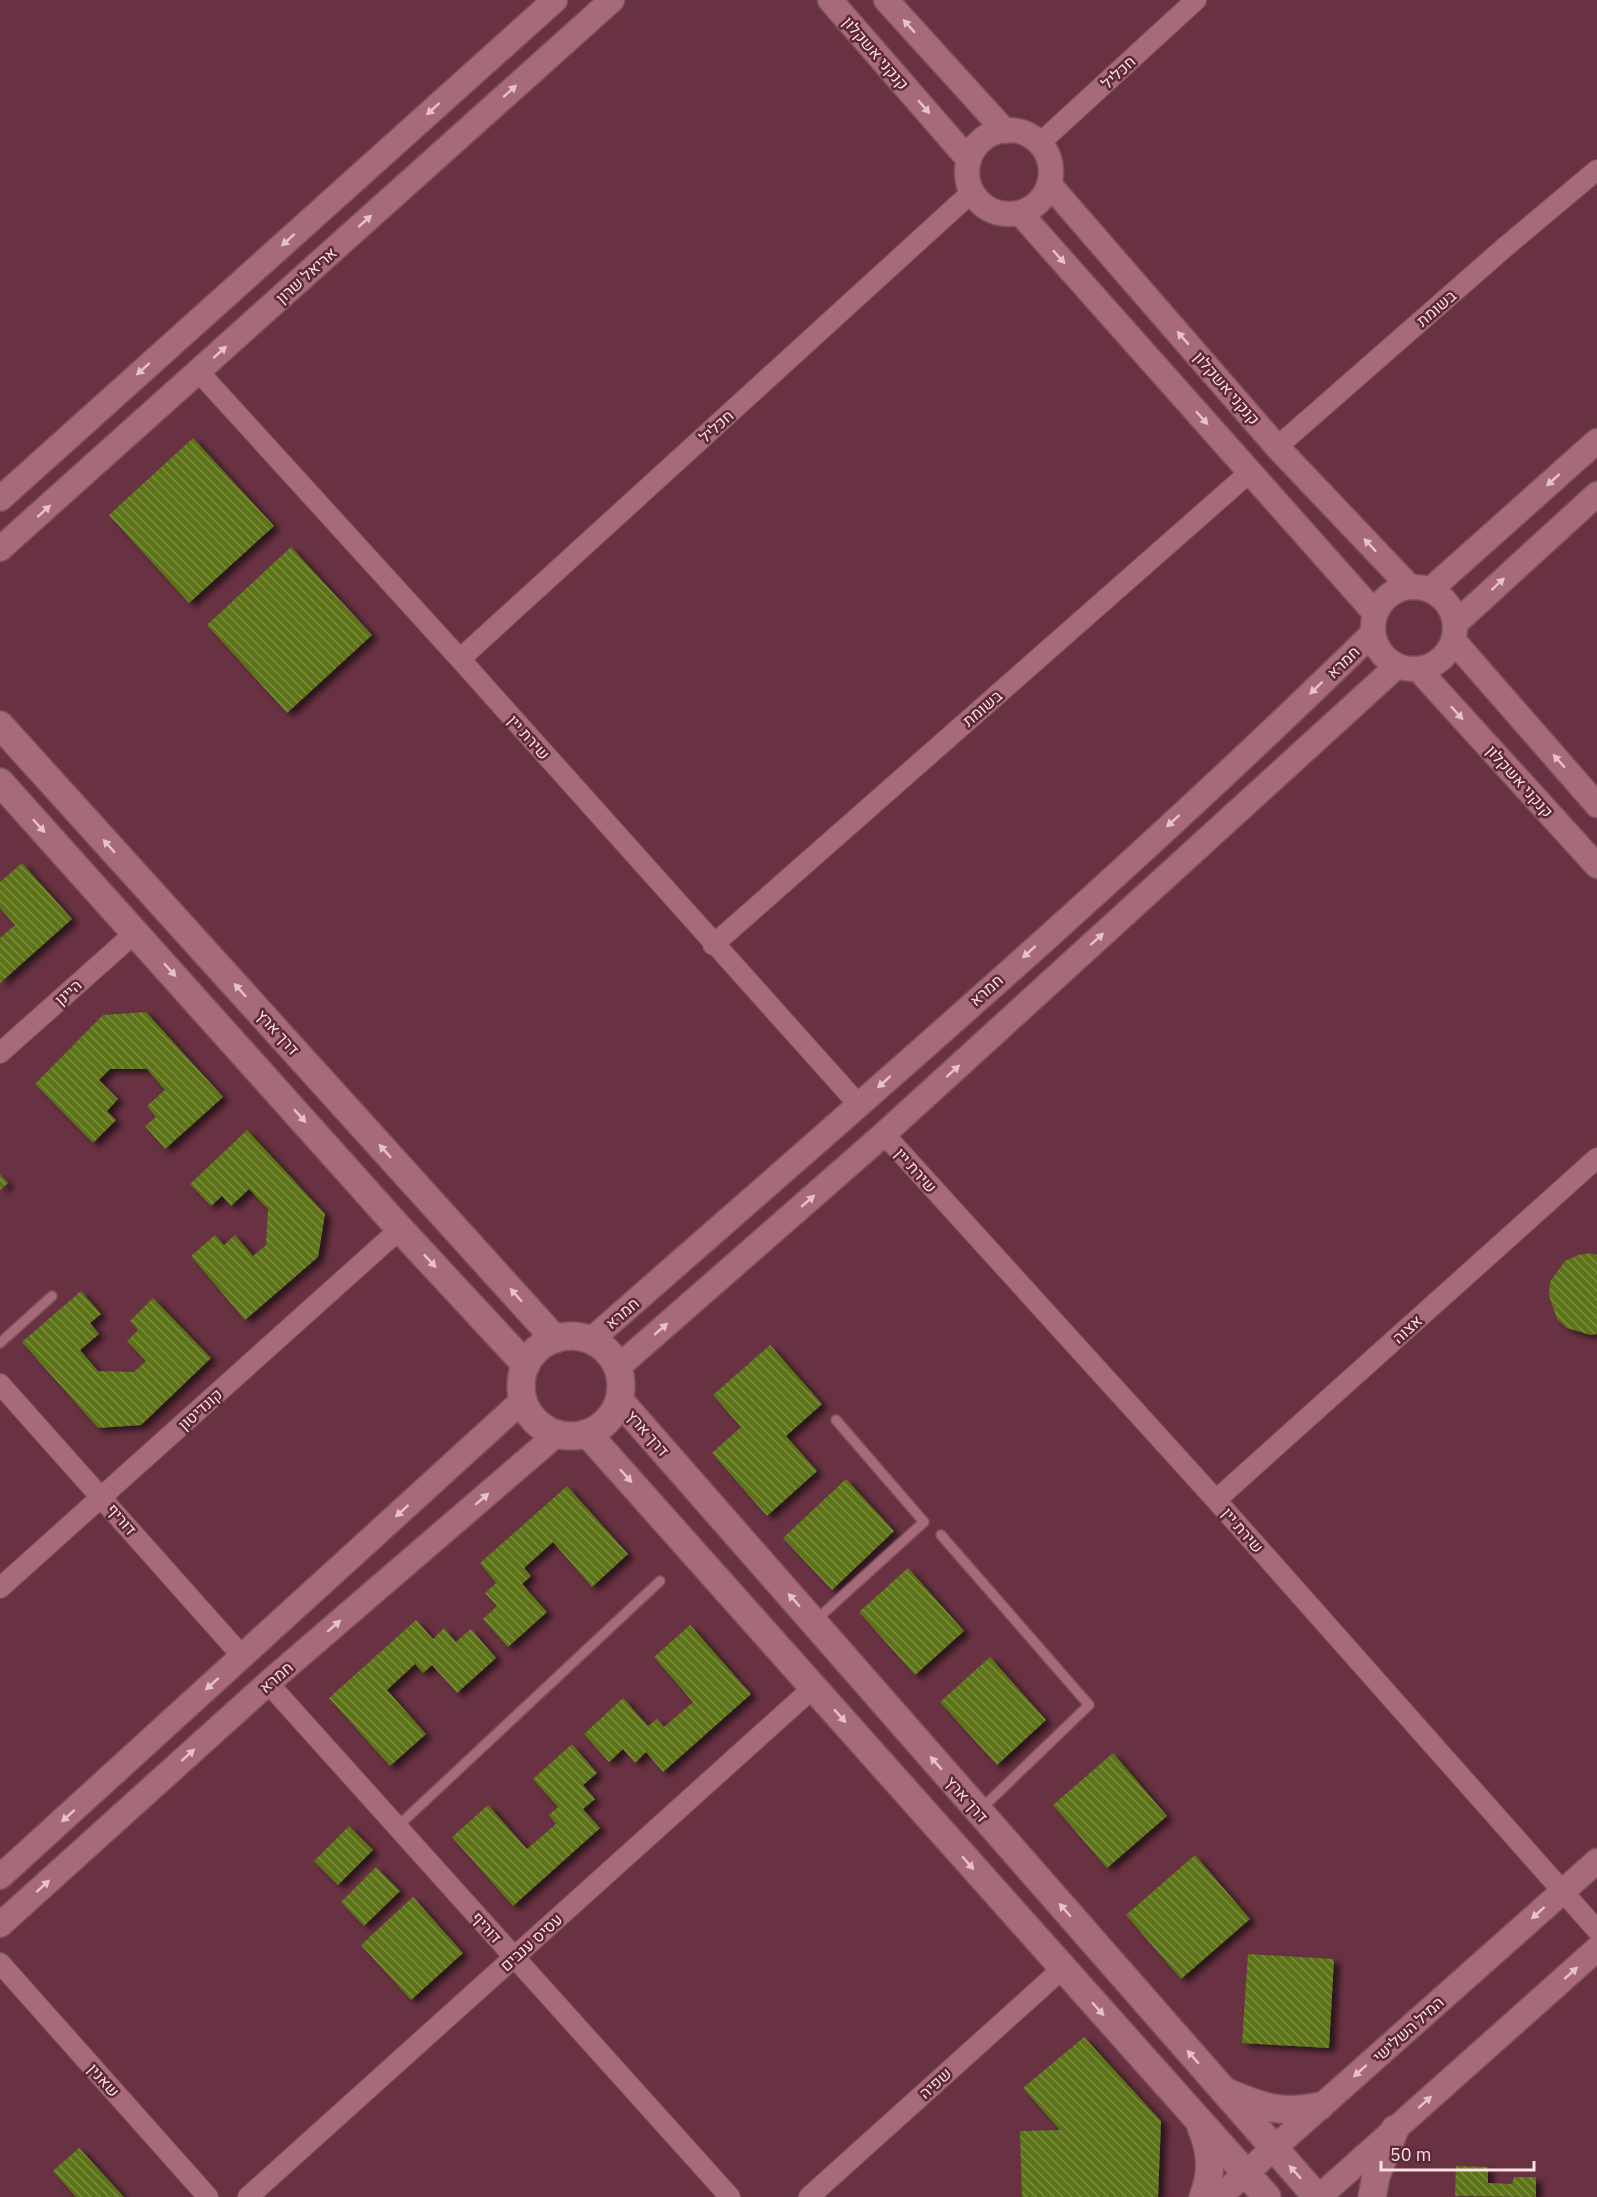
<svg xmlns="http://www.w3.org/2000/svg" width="1597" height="2197" font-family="'IBM Plex Sans',Heebo,sans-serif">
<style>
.building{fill:url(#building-back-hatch);filter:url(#shadow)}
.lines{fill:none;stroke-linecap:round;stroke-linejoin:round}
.service-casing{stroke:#7d505d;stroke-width:12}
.minor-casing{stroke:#7d505d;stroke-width:22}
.tertiary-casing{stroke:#7d505d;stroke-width:27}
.secondary-casing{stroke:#7d505d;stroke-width:30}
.service{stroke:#a76a79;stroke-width:9}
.minor{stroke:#a76a79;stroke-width:20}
.tertiary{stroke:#a76a79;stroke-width:24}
.secondary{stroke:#a76a79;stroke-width:27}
.oneway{fill:#e7c2cb}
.labels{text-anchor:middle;stroke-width:5;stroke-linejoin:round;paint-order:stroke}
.street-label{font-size:16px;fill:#fce0e6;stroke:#5d2837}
</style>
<defs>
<pattern id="building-back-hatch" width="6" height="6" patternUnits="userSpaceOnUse" patternTransform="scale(1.5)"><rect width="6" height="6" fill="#5b7319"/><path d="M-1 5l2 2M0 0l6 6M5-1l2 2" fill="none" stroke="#7c8d46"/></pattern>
<filter id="shadow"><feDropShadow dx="6" dy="4" stdDeviation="3" flood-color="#0009"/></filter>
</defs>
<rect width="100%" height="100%" fill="#693242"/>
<path class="building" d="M193 438 274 526 189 603 109 515Z
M291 547 372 635 287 713 207 625Z
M22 863 72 919 0 983V938L15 925 0 908V882Z
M146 1012 223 1097 165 1149 145 1126 156 1117 147 1106 165 1090 147 1069H110L99 1080 118 1099 107 1111 116 1120 93 1143 35 1084 103 1015Z
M247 1130 325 1214 318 1257 245 1320 191 1256 215 1235 224 1245 235 1235 253 1256 266 1245 268 1209 249 1189 231 1206 222 1196 211 1206 190 1184Z
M0 1174 8 1183 0 1190Z
M1591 1253 1597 1255V1334L1591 1335 1567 1328 1557 1319 1549 1295 1550 1282 1565 1261 1578 1255Z
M81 1291 101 1314 90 1323 99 1334 80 1350 98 1371 134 1372 146 1361 127 1341 138 1330 130 1321 153 1298 211 1358 141 1425 98 1428 22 1342Z
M770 1345 822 1404 786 1436 817 1471 767 1516 712 1453 741 1427 713 1395Z
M846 1479 894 1531 832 1590 783 1538Z
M567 1486 628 1554 592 1587 553 1542 524 1568 531 1576 522 1584 547 1612 508 1647 483 1619 497 1606 485 1593 496 1583 480 1563Z
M908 1568 964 1631 915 1675 859 1612Z
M416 1620 433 1639 444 1628 456 1642 471 1629 496 1658 457 1693 432 1665 423 1673 415 1664 387 1690 426 1734 390 1766 329 1698Z
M690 1625 751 1694 663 1772 646 1752 635 1763 623 1749 609 1762 584 1734 623 1698 648 1726 657 1719 664 1727 693 1702 654 1657Z
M990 1657 1046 1720 997 1765 940 1702Z
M572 1744 597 1773 583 1785 595 1799 583 1809 600 1828 513 1906 452 1837 488 1805 527 1849 556 1824 549 1815 558 1807 533 1779Z
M1113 1753 1167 1816 1107 1868 1053 1805Z
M349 1826 373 1850 338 1885 314 1861Z
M1195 1855 1250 1919 1181 1979 1126 1915Z
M376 1867 400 1891 364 1926 341 1902Z
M413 1897 463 1953 411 2000 361 1945Z
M1248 1954 1334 1959 1329 2048 1242 2043Z
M1084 2037 1161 2121 1158 2197H1022L1020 2131 1060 2130 1023 2088Z
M79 2148 124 2197H76L53 2171Z
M1456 2166 1488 2167V2183L1512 2184 1514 2177H1536V2197L1455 2196Z"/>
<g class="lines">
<g class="service-casing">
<path id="service" d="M0 1343 52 1296
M941 1535 1089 1705 980 1810
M816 1620 924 1522 836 1420
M397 1827 660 1581"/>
</g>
<g class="minor-casing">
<path id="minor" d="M1040 143 1196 0
M198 371 460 659 859 1105
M1277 447 1504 248 1597 170
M460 659 972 192
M713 945 1250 472
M0 1053 136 932
M884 1134 1216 1500 1597 1930
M0 1384 242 1656
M1216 1500 1597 1158
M0 1588 400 1229
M268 1683 730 2197
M0 1963 208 2197
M248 2197 814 1687
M809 2197 1062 1969"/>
</g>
<g class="tertiary-casing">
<path id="tertiary" d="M830 0 969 160
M886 0 1005 131
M967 172a42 42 0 1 1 84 0a42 42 0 1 1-84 0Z
M1049 184 1277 447 1410 587
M1020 213 1375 613
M0 499 555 0
M0 549 612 0
M1373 628a41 41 0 1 1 82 0a41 41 0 1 1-82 0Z
M1430 590 1597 441
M1455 624 1597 494
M1453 640 1597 805
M1418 669 1597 866
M591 1340C855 1108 1122 879 1373 633
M617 1368 884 1134 1397 666
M0 1877 523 1400
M0 1925 268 1683 557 1434
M1219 2197 1597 1861
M1319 2197 1597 1949"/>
</g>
<g class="secondary-casing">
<path id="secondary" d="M0 725 555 1339
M0 782 400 1229 526 1365
M521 1386a50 50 0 1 1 100 0a50 50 0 1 1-100 0Z
M619 1400 1317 2197
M587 1433 1267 2197
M1229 2093C1265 2108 1281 2114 1320 2106
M1201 2127C1211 2151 1213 2172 1203 2197
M1372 2197 1376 2176 1395 2129"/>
</g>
<use href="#service" class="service"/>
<use href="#minor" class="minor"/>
<use href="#tertiary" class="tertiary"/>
<use href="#secondary" class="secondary"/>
</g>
<defs><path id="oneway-solid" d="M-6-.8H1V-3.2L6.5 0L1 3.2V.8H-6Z" transform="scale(1.5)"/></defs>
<g class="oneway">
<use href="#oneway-solid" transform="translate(909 26) rotate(-132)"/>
<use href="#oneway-solid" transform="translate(510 91) rotate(-42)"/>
<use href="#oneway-solid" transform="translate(924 107) rotate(49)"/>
<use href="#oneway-solid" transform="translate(433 109) rotate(138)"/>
<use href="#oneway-solid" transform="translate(365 221) rotate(-42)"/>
<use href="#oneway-solid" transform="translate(288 240) rotate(138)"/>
<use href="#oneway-solid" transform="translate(1059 257) rotate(48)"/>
<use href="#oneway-solid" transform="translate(1183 338) rotate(-131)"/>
<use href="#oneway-solid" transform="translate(220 352) rotate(-42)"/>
<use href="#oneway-solid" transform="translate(143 369) rotate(138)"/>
<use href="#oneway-solid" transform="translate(1202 418) rotate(48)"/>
<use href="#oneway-solid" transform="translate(1553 480) rotate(138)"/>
<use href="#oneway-solid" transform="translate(44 511) rotate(-42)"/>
<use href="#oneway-solid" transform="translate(1370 545) rotate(-133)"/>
<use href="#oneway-solid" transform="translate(1498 584) rotate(-43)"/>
<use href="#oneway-solid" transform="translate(1316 688) rotate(136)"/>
<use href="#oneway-solid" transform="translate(1457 713) rotate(48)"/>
<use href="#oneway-solid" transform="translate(1559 761) rotate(-131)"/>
<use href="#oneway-solid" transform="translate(1173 821) rotate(138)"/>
<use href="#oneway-solid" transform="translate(39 826) rotate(48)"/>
<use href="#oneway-solid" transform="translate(109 846) rotate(-132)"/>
<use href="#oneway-solid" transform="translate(1097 939) rotate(-42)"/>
<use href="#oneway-solid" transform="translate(1029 952) rotate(138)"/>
<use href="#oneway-solid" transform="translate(170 970) rotate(48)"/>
<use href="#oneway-solid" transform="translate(240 990) rotate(-132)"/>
<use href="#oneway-solid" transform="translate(953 1071) rotate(-42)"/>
<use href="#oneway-solid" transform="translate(884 1082) rotate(138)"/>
<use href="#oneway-solid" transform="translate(300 1116) rotate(48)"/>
<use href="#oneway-solid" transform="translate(385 1151) rotate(-132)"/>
<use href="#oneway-solid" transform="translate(808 1201) rotate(-41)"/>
<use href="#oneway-solid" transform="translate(430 1261) rotate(47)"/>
<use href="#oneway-solid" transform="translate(516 1295) rotate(-132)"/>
<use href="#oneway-solid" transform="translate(661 1329) rotate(-41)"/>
<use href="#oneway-solid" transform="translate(626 1476) rotate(48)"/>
<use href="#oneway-solid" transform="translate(482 1499) rotate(-41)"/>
<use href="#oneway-solid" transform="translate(402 1511) rotate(138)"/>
<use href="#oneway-solid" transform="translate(794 1600) rotate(-131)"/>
<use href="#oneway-solid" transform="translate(334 1626) rotate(-41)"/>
<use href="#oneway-solid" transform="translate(212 1684) rotate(138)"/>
<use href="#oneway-solid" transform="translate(840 1716) rotate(49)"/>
<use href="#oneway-solid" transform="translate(188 1755) rotate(-42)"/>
<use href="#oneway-solid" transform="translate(936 1763) rotate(-131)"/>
<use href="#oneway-solid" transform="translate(68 1816) rotate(138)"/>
<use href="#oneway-solid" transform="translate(968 1863) rotate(49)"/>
<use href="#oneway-solid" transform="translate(43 1886) rotate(-42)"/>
<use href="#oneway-solid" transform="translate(1065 1910) rotate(-131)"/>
<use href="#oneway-solid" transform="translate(1538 1913) rotate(138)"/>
<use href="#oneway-solid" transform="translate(1571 1973) rotate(-42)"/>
<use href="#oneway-solid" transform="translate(1098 2009) rotate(48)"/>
<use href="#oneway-solid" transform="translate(1193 2057) rotate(-131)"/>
<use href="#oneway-solid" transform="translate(1360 2071) rotate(138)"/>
<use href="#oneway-solid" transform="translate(1425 2102) rotate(-42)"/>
<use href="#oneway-solid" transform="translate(1295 2172) rotate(-132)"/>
</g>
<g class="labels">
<g class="street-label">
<text transform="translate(876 53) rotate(49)" y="6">קנקני אשקלון</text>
<text transform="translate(1118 72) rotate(-43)" y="6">חכליל</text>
<text transform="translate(306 275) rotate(-42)" y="6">אריאל שרון</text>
<text transform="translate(1436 308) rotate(-41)" y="6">בשומת</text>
<text transform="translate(1227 388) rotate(49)" y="6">קנקני אשקלון</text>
<text transform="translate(716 426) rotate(-42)" y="6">חכליל</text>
<text transform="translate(1343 662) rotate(-44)" y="6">חמרא</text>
<text transform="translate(982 708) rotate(-41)" y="6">בשומת</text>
<text transform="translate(529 737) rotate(48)" y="6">שירת יין</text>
<text transform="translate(1520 781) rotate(48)" y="6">קנקני אשקלון</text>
<text transform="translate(986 990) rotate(-42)" y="6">חמרא</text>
<text transform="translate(68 992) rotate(-42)" y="6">היינן</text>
<text transform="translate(278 1032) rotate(48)" y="6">דרך ארץ</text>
<text transform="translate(916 1170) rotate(48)" y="6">שירת יין</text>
<text transform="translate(622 1313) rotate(-41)" y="6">חמרא</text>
<text transform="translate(1407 1329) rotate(-42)" y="6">אצוה</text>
<text transform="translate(200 1409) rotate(-42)" y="6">קונדיטון</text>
<text transform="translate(648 1433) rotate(49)" y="6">דרך ארץ</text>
<text transform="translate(122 1519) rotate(49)" y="6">דוריף</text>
<text transform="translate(1243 1530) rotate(49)" y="6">שירת יין</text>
<text transform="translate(276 1677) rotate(-41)" y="6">חמרא</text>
<text transform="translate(967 1799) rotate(49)" y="6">דרך ארץ</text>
<text transform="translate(487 1927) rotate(48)" y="6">דוריף</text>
<text transform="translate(531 1942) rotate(-42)" y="6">עסיס ענבים</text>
<text transform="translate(1408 2029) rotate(-42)" y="6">המיל השלישי</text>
<text transform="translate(104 2080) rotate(48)" y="6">שאנין</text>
<text transform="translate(935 2083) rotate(-42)" y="6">שפיה</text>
</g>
</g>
<path d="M1381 2161v9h153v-9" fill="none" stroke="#fce0e6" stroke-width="3"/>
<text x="1390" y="2161" font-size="18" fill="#fce0e6" stroke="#5d2837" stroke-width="4.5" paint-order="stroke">50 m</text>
</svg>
